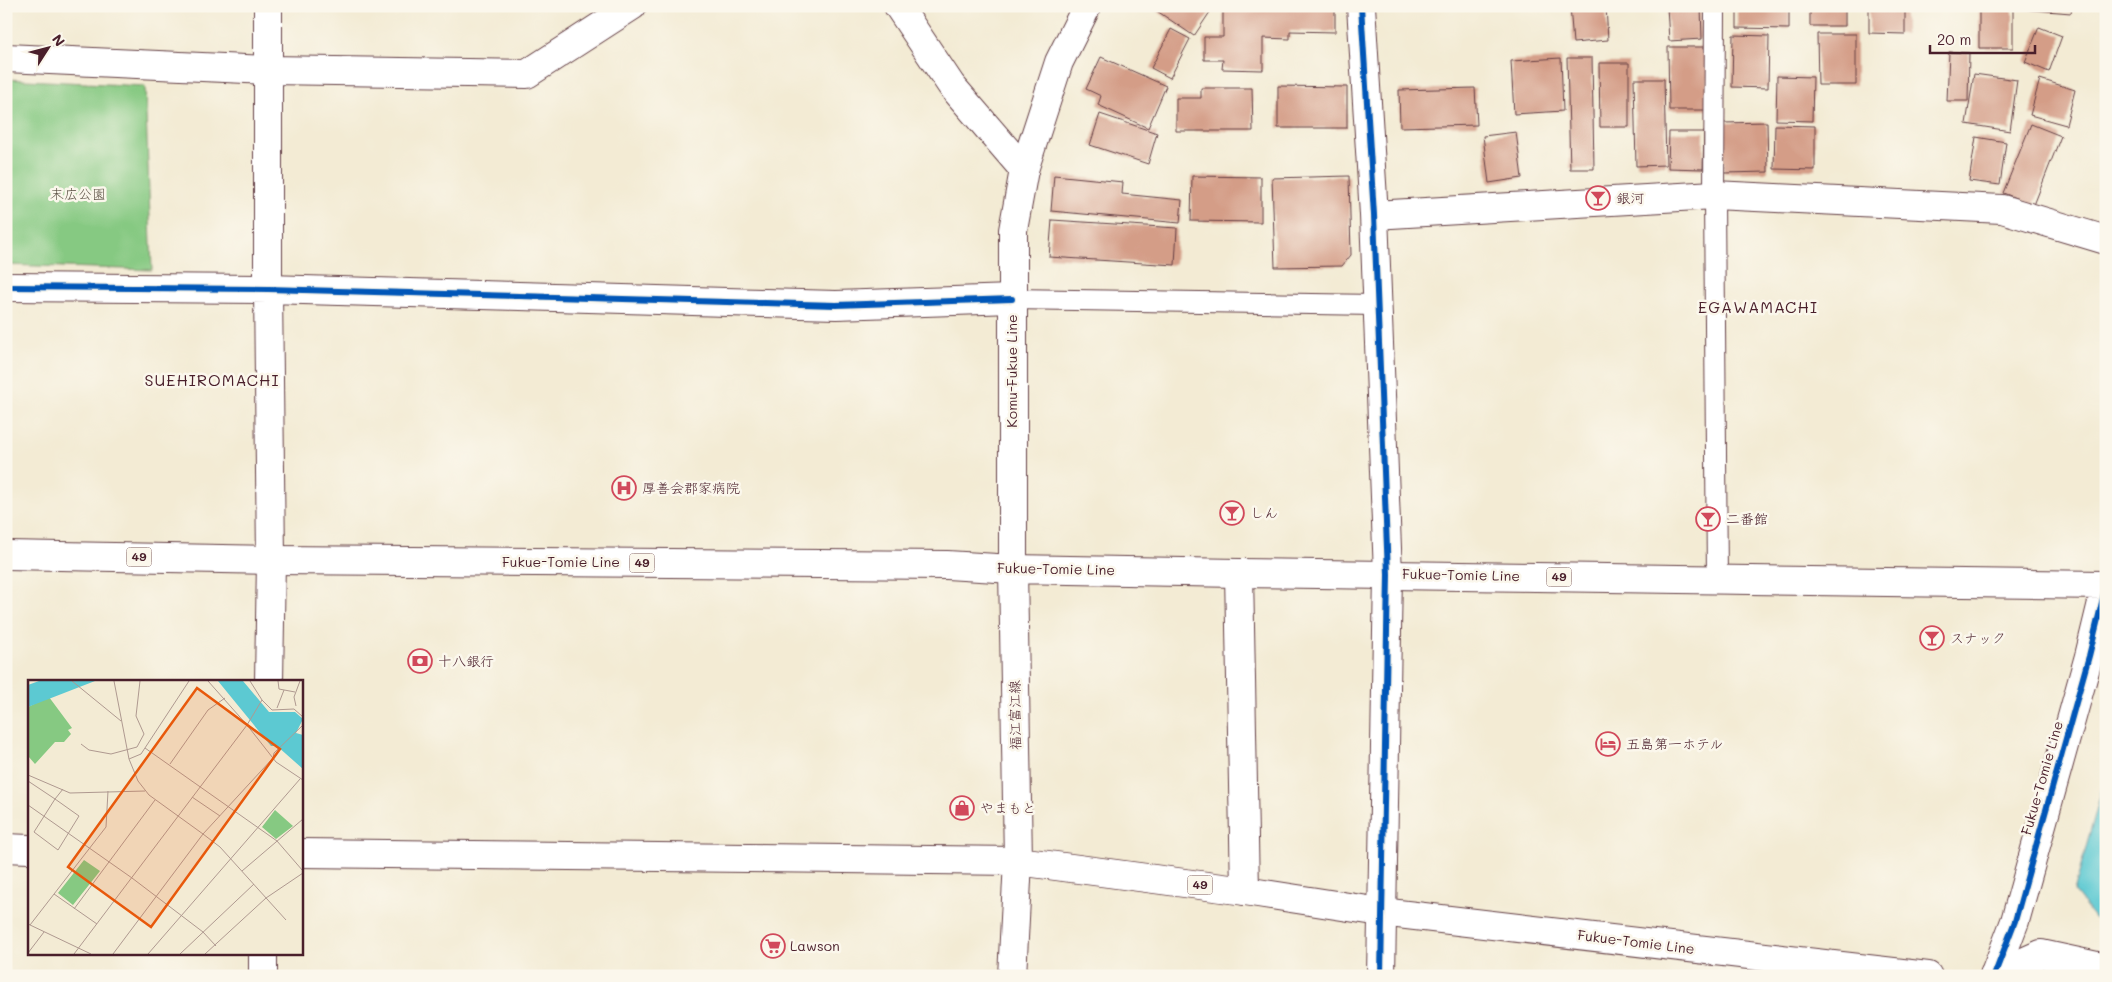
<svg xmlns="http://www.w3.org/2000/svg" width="2112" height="982" font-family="Mali,'Klee One',sans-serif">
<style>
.green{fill:#86c982;stroke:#687456}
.water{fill:#5cc9d2;stroke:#53747e}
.building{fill:#d49d87}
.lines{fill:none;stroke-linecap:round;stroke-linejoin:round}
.service-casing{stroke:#633e44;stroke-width:22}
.minor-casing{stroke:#633e44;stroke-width:30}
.tertiary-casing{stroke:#633e44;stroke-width:30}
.secondary-casing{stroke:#633e44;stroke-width:30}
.primary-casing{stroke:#633e44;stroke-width:30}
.service{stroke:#fff;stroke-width:20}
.minor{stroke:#fff;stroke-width:28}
.tertiary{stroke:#fff;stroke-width:28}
.secondary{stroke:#fff;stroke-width:28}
.primary{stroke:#fff;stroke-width:28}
.cycleway-casing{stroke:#fbf7ec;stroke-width:9}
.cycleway{stroke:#0057b8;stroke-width:6}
.labels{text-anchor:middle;stroke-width:5;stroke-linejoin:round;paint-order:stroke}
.shield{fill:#fbf7ec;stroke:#7f6065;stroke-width:1}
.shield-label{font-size:12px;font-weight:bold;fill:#4a1f2b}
.park-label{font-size:14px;fill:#5c5245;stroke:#fbf7ec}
.poi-label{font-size:14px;fill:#4a1f2b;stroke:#fbf7ec;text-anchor:start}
.street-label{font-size:14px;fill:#4a1f2b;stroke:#fbf7ec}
.quarter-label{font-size:16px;letter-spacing:1px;fill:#4a1f2b;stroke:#fbf7ec}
.inset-road{fill:none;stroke:#af9990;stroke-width:1}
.view{fill:#e8590c;fill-opacity:0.15;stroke:#e8590c;stroke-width:2.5}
.inset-edge{fill:none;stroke:#4a1f2b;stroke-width:2.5}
</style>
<rect width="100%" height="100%" fill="#fbf7ec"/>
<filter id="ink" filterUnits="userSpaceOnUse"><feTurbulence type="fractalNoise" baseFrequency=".02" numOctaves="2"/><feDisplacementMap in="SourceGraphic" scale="10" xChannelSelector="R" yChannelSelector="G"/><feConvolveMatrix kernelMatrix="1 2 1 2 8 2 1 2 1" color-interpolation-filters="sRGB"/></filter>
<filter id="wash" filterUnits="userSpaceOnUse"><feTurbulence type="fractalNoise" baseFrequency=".0096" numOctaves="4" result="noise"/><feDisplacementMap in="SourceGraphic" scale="20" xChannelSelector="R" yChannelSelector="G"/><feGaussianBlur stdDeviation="1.12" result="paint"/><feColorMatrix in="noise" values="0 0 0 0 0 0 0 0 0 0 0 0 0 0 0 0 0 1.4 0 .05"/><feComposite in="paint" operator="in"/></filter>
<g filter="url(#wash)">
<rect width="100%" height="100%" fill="#f3ebd4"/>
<path class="green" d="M6 79 145 86 152 270 6 265Z"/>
<path class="water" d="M2106 774V933L2074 892Z"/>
<g id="blocks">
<path class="building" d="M1156 6H1214L1194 36 1154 9Z
M1223 6H1335V32L1290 31V39L1263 38V70L1222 69 1223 60H1204V37H1223Z
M1570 6H1606L1608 40 1573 43Z
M1667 6H1701L1702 39 1669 41Z
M1737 6H1789V29L1737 28Z
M1810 6H1845V26H1810Z
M1869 6H1905V34L1869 33Z
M1979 6H2013V48H1979Z
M2021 6H2072L2071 13 2021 9Z
M2039 27 2062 36 2049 72 2025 62Z
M1171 29 1190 39 1170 78 1151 68Z
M1817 34H1856V85H1818Z
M1733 35 1769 36 1768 88 1732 87Z
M1668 47H1708V110H1669Z
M1949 52 1969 53 1968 101H1947Z
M1101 57 1166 86 1148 128 1098 105 1101 96 1086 89Z
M1561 58 1563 111 1514 114 1511 61Z
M1567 58H1592L1594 169H1570Z
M1599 63H1629V127H1600Z
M1974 74 2017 80 2010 131 1966 124Z
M1777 76 1813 77 1812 121 1776 120Z
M1634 79H1664L1666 165 1636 166Z
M2040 79 2075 90 2066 125 2030 115Z
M1278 86 1347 87V128H1278Z
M1201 88H1252L1253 131H1176V98H1201Z
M1475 88 1477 125 1400 127 1399 90Z
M1100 114 1157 133 1148 164 1090 145Z
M1767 122 1768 172 1724 173 1723 123Z
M2031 124 2061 136 2034 205 2003 193Z
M1775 125 1815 126V170L1774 169Z
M1516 132 1522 178 1489 183 1483 136Z
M1669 132H1704L1703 169 1668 168Z
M1976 137 2006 142 2000 185 1969 181Z
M1054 175 1123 182 1122 194 1182 200 1180 223 1051 211Z
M1192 176 1261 177V222L1191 221Z
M1349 176 1351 255 1342 266 1275 267 1272 178Z
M1052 220 1177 228 1175 265 1049 257Z"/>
</g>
</g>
<g filter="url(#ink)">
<use href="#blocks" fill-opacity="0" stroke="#633e44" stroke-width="1"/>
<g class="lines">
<g class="service-casing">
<path id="service" d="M1715 6 1714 195 1717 580
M1012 299 1377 305"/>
</g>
<g class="minor-casing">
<path id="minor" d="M898 6 951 85 1024 170
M1361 6 1374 215 1388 574 1381 976
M6 58 269 70 527 74 632 6
M1374 215 1714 195 2002 209 2106 240
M6 287 268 289 836 305 1012 299
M268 289 271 560 269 681
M1239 573 1245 891
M6 848 29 849
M301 853 1018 861
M263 976V953"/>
</g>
<g class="tertiary-casing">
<path id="tertiary" d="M268 6V289
M1994 975 2041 954 2106 968
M1012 976 1018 861"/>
</g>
<g class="secondary-casing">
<path id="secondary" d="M1013 569V230L1024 170 1059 62 1087 6"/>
</g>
<g class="primary-casing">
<path id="primary" d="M6 555 271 560 947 565 1013 569 1239 573 2106 585
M1013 569 1018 861 1245 891 1381 912 1928 976
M1994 976 2015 921 2089 656 2106 586"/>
</g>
<use href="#service" class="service"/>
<use href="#minor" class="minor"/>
<use href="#tertiary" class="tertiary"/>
<use href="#secondary" class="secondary"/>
<use href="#primary" class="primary"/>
<g class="cycleway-casing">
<path id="cycleway" d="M1361 6 1374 215 1388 574 1381 976
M6 287 268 289 836 305 1012 299
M1994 976 2015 921 2089 656 2106 586"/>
</g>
<use href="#cycleway" class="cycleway"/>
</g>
</g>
<defs>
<g id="bar-ring" transform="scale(1.25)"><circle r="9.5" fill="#fbf7ec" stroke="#d1495b" stroke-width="1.5"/><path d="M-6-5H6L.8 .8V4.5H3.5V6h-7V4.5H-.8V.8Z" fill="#d1495b"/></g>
<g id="hospital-ring" transform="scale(1.25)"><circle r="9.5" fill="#fbf7ec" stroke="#d1495b" stroke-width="1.5"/><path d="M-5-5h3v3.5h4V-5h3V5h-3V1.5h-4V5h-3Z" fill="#d1495b"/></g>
<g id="bank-ring" transform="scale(1.25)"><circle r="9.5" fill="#fbf7ec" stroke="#d1495b" stroke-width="1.5"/><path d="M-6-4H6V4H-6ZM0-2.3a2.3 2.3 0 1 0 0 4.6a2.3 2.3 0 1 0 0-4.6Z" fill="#d1495b"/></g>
<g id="hotel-ring" transform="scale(1.25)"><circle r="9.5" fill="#fbf7ec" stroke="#d1495b" stroke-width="1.5"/><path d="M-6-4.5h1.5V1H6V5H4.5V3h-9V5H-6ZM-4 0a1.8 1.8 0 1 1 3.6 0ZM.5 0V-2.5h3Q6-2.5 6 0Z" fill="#d1495b"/></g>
<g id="shop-ring" transform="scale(1.25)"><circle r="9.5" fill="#fbf7ec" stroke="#d1495b" stroke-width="1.5"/><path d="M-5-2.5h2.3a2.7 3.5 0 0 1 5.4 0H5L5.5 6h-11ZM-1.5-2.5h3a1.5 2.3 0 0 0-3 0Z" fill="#d1495b"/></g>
<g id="supermarket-ring" transform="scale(1.25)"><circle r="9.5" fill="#fbf7ec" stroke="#d1495b" stroke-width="1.5"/><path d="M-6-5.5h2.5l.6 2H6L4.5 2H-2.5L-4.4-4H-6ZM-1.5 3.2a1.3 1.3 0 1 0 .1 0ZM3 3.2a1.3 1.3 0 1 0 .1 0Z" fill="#d1495b"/></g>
</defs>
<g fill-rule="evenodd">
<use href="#bar-ring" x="1598" y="198"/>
<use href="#hospital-ring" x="624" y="488"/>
<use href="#bar-ring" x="1232" y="513"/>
<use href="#bar-ring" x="1708" y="519"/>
<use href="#bar-ring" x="1932" y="638"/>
<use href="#bank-ring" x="420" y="661"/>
<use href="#hotel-ring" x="1608" y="744"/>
<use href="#shop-ring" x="962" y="808"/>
<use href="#supermarket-ring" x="773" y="946"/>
</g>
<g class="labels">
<g class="shield">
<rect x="126.5" y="547.5" width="25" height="19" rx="4"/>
<rect x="629.5" y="553.5" width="25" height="19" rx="4"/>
<rect x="1546.5" y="567.5" width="25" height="19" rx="4"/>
<rect x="1187.5" y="875.5" width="25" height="19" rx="4"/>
</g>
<g class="shield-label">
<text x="139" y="561">49</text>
<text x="642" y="567">49</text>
<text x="1559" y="581">49</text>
<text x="1200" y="889">49</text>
</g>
<g class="park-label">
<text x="78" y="199">末広公園</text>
</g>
<g class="poi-label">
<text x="1616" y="203">銀河</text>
<text x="642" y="493">厚善会郡家病院</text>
<text x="1250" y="518">しん</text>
<text x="1726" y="524">二番館</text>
<text x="1950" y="643">スナック</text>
<text x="438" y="666">十八銀行</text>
<text x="1626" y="749">五島第一ホテル</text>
<text x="980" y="813">やまもと</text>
<text x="790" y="951">Lawson</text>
</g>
<g class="street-label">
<text transform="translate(1012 371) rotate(-90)" y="5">Komu-Fukue Line</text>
<text x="561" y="567">Fukue-Tomie Line</text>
<text transform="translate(1056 569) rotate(1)" y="5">Fukue-Tomie Line</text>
<text transform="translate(1461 575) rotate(1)" y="5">Fukue-Tomie Line</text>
<text transform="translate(1015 715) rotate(-91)" y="5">福江富江線</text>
<text transform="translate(2042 778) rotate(-74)" y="5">Fukue-Tomie Line</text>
<text transform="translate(1636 942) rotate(7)" y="5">Fukue-Tomie Line</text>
</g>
<g class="quarter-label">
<text x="1758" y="313">EGAWAMACHI</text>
<text x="212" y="386">SUEHIROMACHI</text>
</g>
</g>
<g transform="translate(28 680)">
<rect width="275" height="275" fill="#f3ebd4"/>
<path d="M21 17 44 48 40 50 43 54 36 62H27L7 84 0 76V27ZM247 130 265 146 248 159 234 147ZM56 180 72 191 45 225 30 213Z" fill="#86c982"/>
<path d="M11 1H67L0 27V5ZM190 1H215L241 32H267L275 39 268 53 275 55V89L249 66H243Z" fill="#5cc9d2"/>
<path class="inset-road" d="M44 1 93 41M86 1 101 79 110 101 121 115 175 154 245 78M180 1 219 45M250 1 251 9 267 12M234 20 244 30 266 29 275 37M268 26 266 17 272 1M249 28 256 10M219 45 234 20 222 1M53 64 61 70 83 74 109 67 116 54 108 36 112 1M117 68 249 161 275 191M245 78 246 73 275 45M101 79 113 74 161 1M142 84 180 30 197 18M0 95 42 113 117 111M0 101 27 119 51 136 30 170 6 152 27 119 35 109M164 117 192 136M0 125 104 198 175 252 188 266M214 191 275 139M26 214 69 244M46 229 127 120M0 244 63 274M2 245 78 147 80 111M0 273 16 252M46 274 219 45 248 82 275 100M85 274 175 154 192 167 258 240M120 274 272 99M152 274 226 204M177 274 238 218 275 193"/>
<path class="view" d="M169 8 252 69 123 247 40 187Z"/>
<rect width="275" height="275" class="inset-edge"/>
</g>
<rect width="2112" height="982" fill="none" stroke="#fbf7ec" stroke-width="25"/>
<g transform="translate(48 48) rotate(54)" stroke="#fbf7ec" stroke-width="4" paint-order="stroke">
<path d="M0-4L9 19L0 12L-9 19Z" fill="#4a1f2b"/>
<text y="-8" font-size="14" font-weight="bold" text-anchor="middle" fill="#4a1f2b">N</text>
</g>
<path d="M1930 45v8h105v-8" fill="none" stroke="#4a1f2b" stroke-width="2.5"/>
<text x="1937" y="45" font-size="15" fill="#4a1f2b" stroke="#fbf7ec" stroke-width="4" paint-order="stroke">20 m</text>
</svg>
